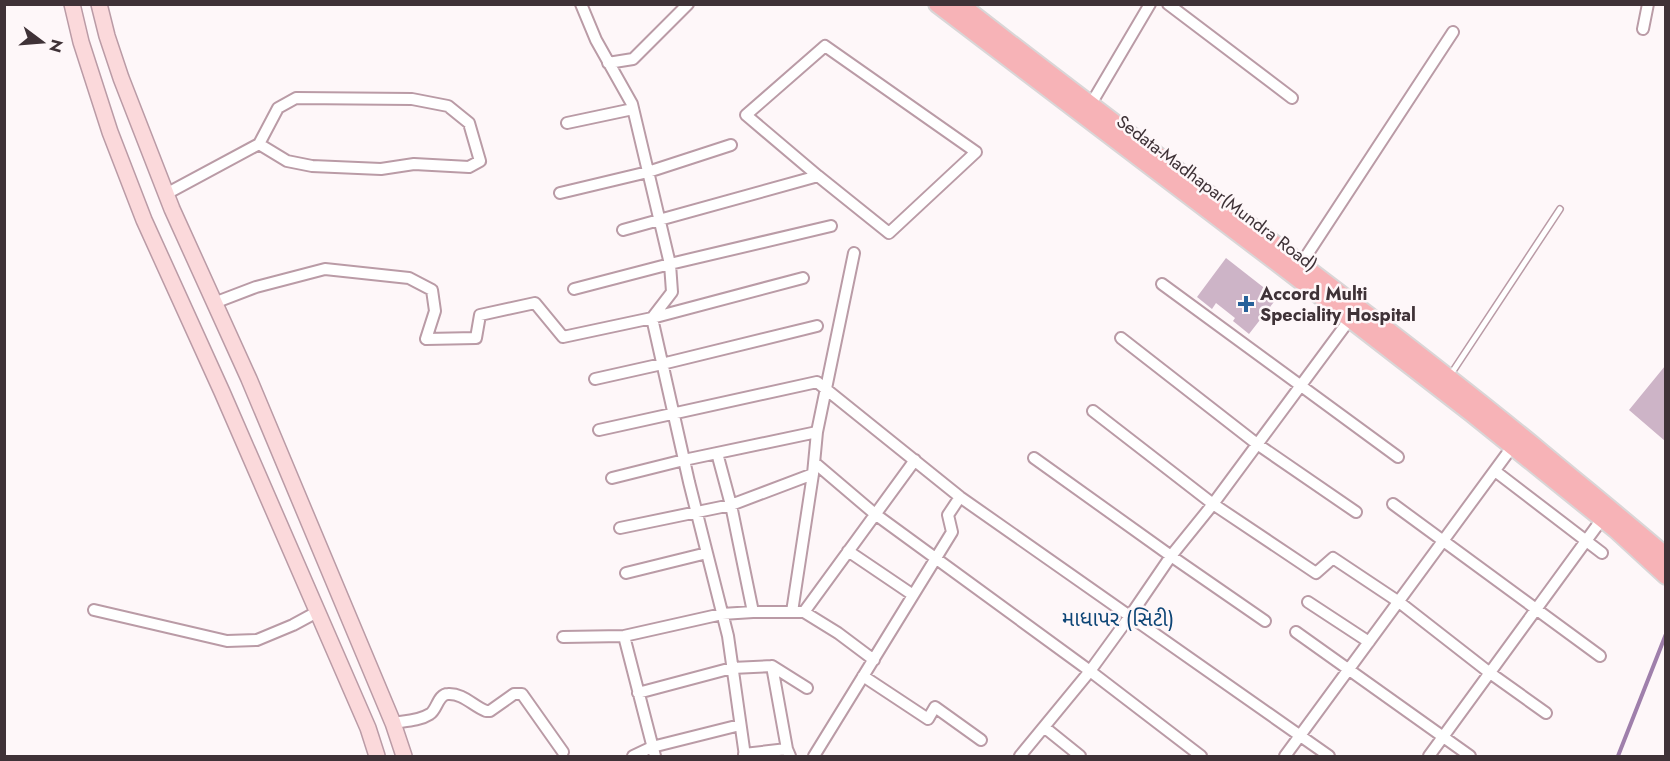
<svg xmlns="http://www.w3.org/2000/svg" width="1670" height="761" font-family="Jost,'Noto Sans Gujarati',sans-serif">
<style>
.lines{fill:none;stroke-linecap:round;stroke-linejoin:round}
.stream{stroke:#9f7fab;stroke-width:4}
.building{fill:#cdb4c7}
.service-casing{stroke:#ba9ba6;stroke-width:8}
.minor-casing{stroke:#ba9ba6;stroke-width:14}
.secondary-casing{stroke:#ba9ba6;stroke-width:18}
.primary-casing{stroke:#d9d6d7;stroke-width:20}
.service{stroke:#fff;stroke-width:5}
.minor{stroke:#fff;stroke-width:10}
.secondary{stroke:#fbd9db;stroke-width:15}
.primary{stroke:#f7b3b7;stroke-width:16}
.poi-dot{fill:#276199;stroke:#fef7f9;stroke-width:2}
.labels{text-anchor:middle;stroke-width:5;stroke-linejoin:round;paint-order:stroke}
.street-label{font-size:18px;fill:#3f3237;stroke:#fef7f9}
.poi-label{font-size:18px;font-weight:bold;fill:#3f3237;stroke:#fef7f9;text-anchor:start}
.quarter-label{font-size:21px;fill:#0d4576;stroke:#fef7f9}
</style>
<rect width="100%" height="100%" fill="#fef7f9"/>
<g class="lines">
<path class="stream" d="M1618 756 1666 634"/>
</g>
<path class="building" d="M1226 258 1277 298 1249 334 1233 321 1235 318 1216 303 1212 309 1197 297Z
M1665 366V441L1629 410Z"/>
<g class="lines">
<g class="service-casing">
<path id="service" d="M1449 377 1560 209"/>
</g>
<g class="minor-casing">
<path id="minor" d="M581 4 596 40 632 104 670 264 672 292 652 318 689 482 728 636 745 756
M1168 4 1292 98
M1643 29 1648 4
M608 63 633 59 688 4
M1091 104 1150 4
M567 123 633 109
M560 193 648 172 731 145
M166 194 259 144 278 108 296 98 412 99 448 106 469 123 480 161 469 167 414 164 381 169 312 166 287 161 259 144
M623 230 818 176 889 233 976 152 825 46 746 115 818 176
M1301 264 1453 32
M1162 284 1398 457
M574 289 670 264 831 226
M214 303 256 287 325 269 409 278 432 290 435 311 426 339 476 338 480 315 535 303 563 337 652 318 803 278
M1121 338 1257 444 1356 512
M595 379 662 364 817 326
M1093 411 1213 504 1316 573 1333 558 1399 602 1490 673 1546 713
M599 430 817 382 960 497 1329 756
M717 453 731 505 753 612
M1034 458 1171 556 1265 621
M815 463 875 514 1090 671 1201 756
M1495 471 1602 553
M612 478 684 460 817 432
M1393 504 1600 656
M620 528 731 505 813 474
M848 551 913 595
M626 573 707 553
M1308 602 1369 642
M94 610 227 641 257 640 293 625 317 612
M792 612 813 474 817 432 854 253
M804 612 915 460
M1296 632 1470 756
M624 636 655 756
M563 637 624 636 722 614 753 612H804L838 633 874 660
M772 666 787 749 790 756
M863 676 928 719 935 707 981 740
M638 693 732 668 772 666 807 688
M393 723C405 721 419 721 430 714 437 710 438 694 448 694 463 693 473 706 486 711H490L514 694H522L563 752
M1044 727 1080 756
M744 754 787 749
M633 756 652 747 740 725
M814 756 952 532 948 515 960 497
M1020 756 1090 671 1130 616 1171 556 1213 504 1350 319
M1285 756 1512 447
M1429 756 1602 519"/>
</g>
<g class="secondary-casing">
<path id="secondary" d="M72 4 81 42 110 132 144 220 222 392 368 728 377 756
M99 4 107 36 121 78 172 209 249 379 393 723 404 756"/>
</g>
<g class="primary-casing">
<path id="primary" d="M937 4 1293 275 1471 413 1616 530 1666 576
M960 4C1150 153 1346 293 1533 445 1577 482 1622 518 1666 556"/>
</g>
<use href="#service" class="service"/>
<use href="#minor" class="minor"/>
<use href="#secondary" class="secondary"/>
<use href="#primary" class="primary"/>
</g>
<path class="poi-dot" d="M1243 295h6v6h6v6h-6v6h-6v-6h-6v-6h6z"/>
<g class="labels">
<g class="street-label">
<text transform="translate(1217 193) rotate(37)" y="6">Sedata-Madhapar(Mundra Road)</text>
</g>
<g class="poi-label">
<text x="1260" y="300">Accord Multi<tspan x="1260" dy="21">Speciality Hospital</tspan></text>
</g>
<g class="quarter-label">
<text x="1118" y="626">માધાપર (સિટી)</text>
</g>
</g>
<rect width="1670" height="761" fill="none" stroke="#3f3237" stroke-width="12"/>
<g transform="translate(42 42) rotate(106)" stroke="#fef7f9" stroke-width="4.5" paint-order="stroke">
<path d="M0-4.5L10 22L0 15L-10 22Z" fill="#3f3237"/>
<text y="-9" font-size="16" font-weight="bold" text-anchor="middle" fill="#3f3237">N</text>
</g>
</svg>
